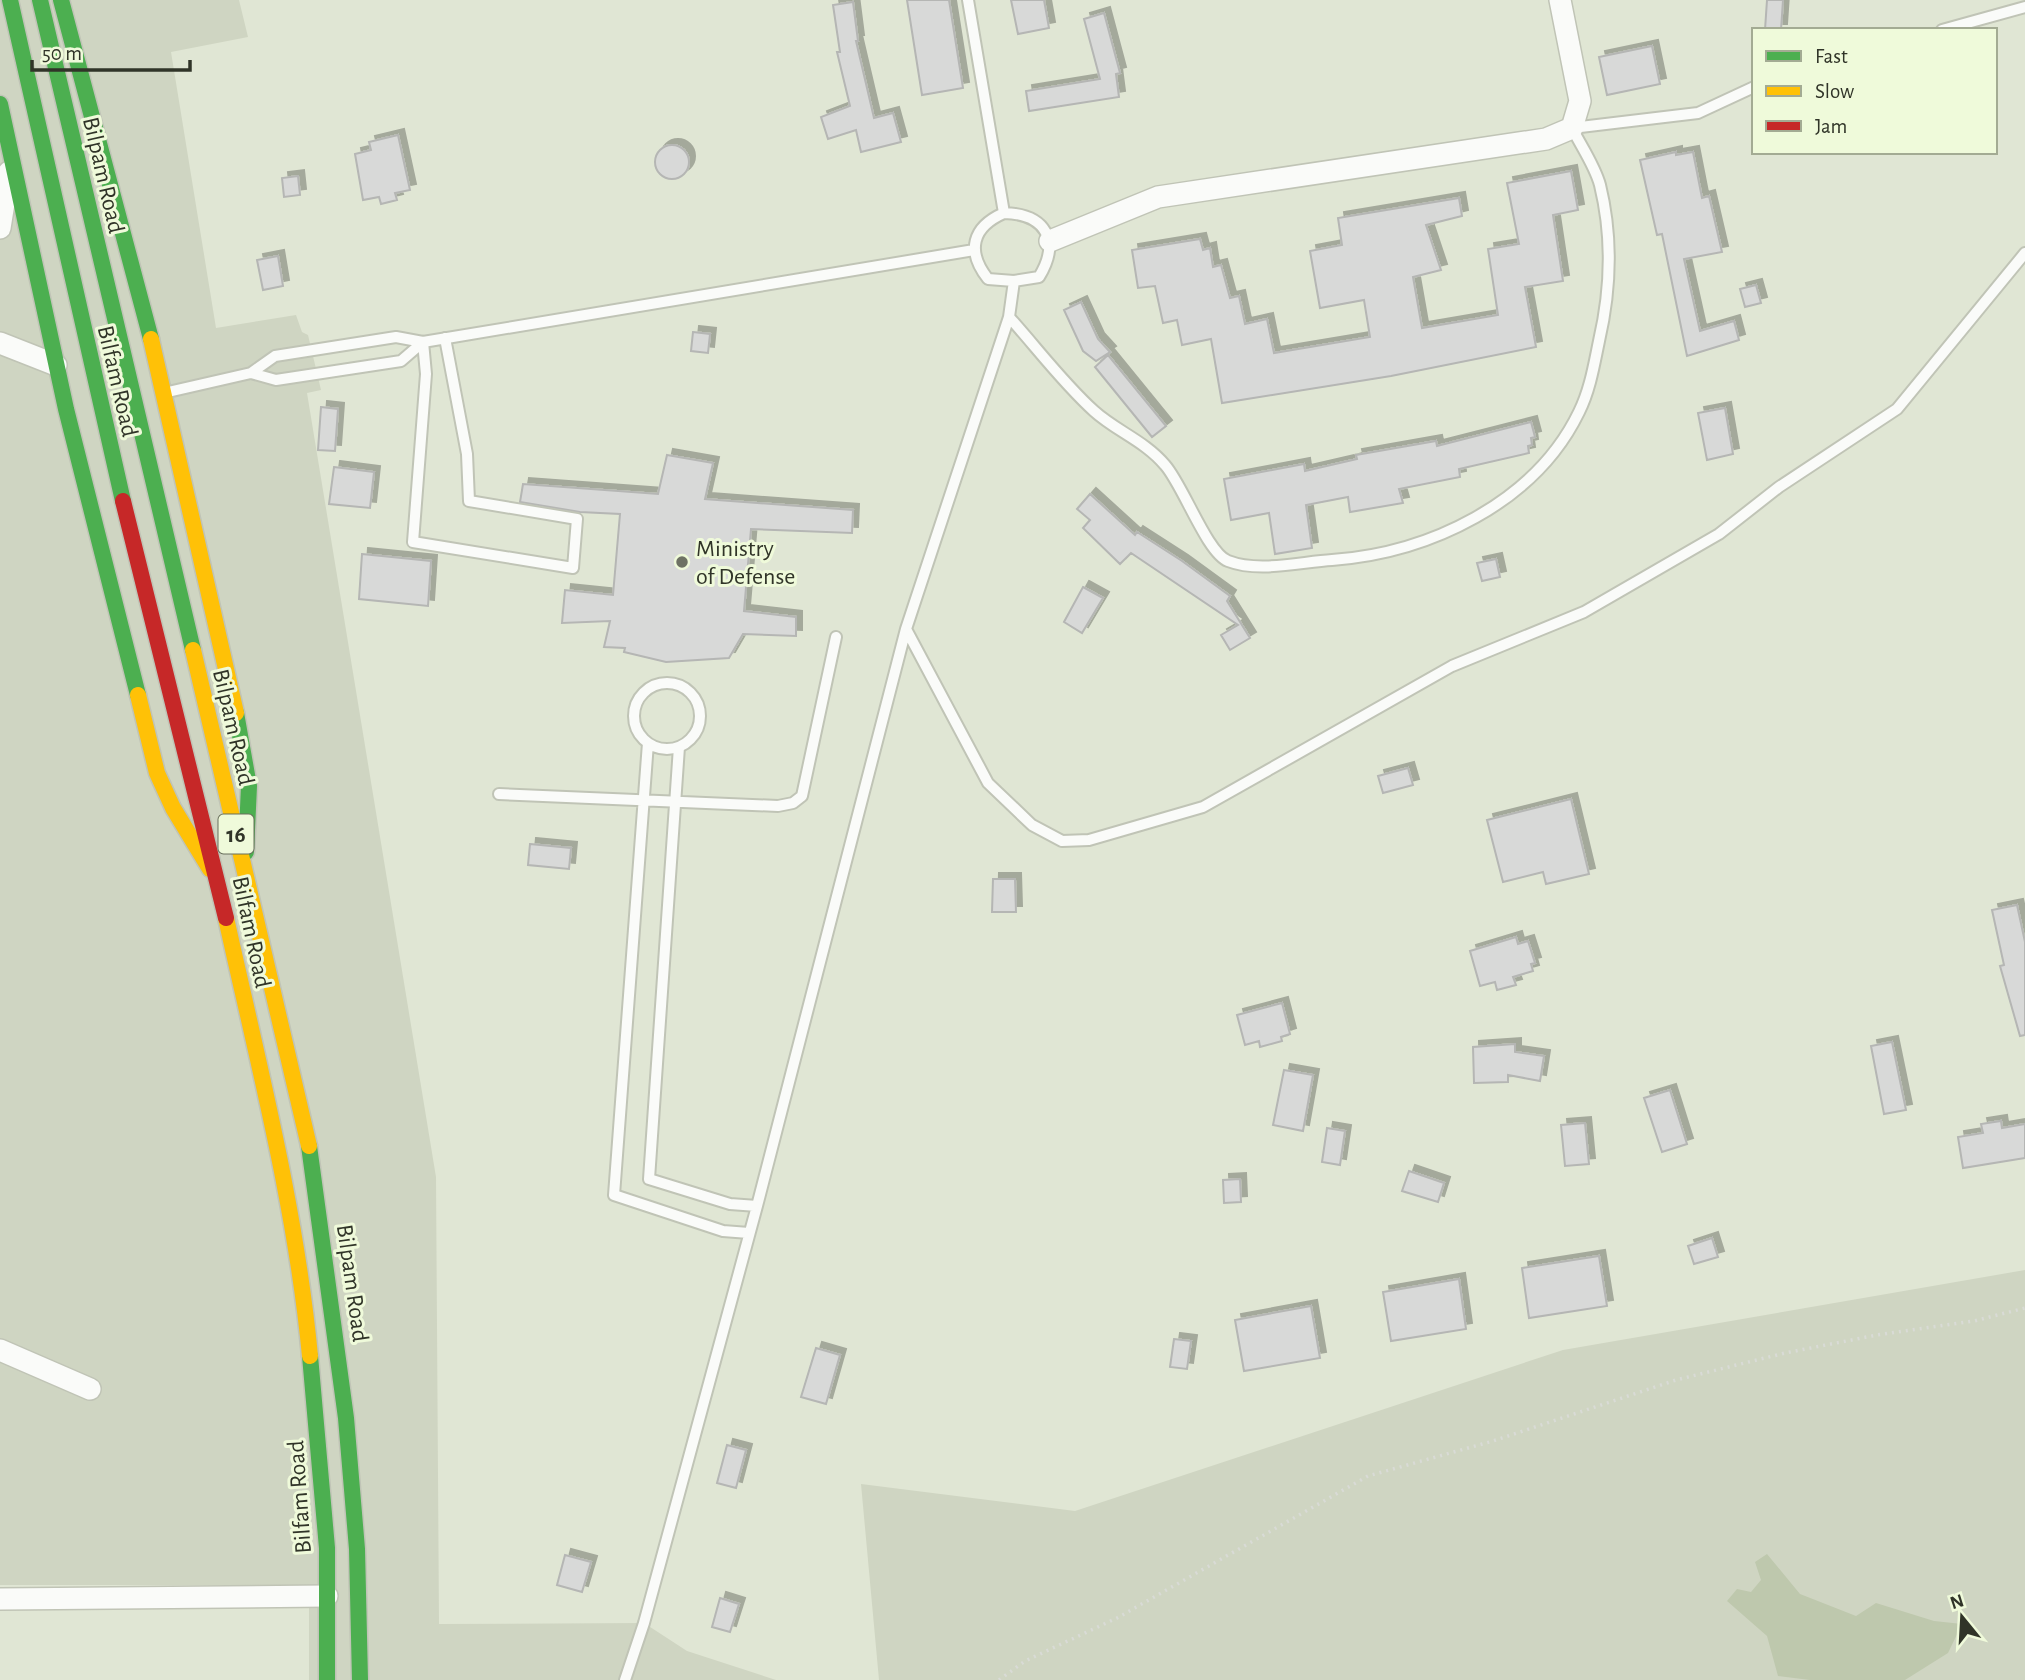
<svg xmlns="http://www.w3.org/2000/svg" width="2025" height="1680" font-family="'Alegreya Sans',sans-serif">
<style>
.green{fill:#cfd5c2}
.water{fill:#bec8ad}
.building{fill:#d8d9d8;stroke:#b5b6b4;stroke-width:2;filter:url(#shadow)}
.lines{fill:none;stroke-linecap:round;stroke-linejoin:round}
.lane-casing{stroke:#c0c4b6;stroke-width:14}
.street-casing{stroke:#c0c4b6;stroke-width:24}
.fast-casing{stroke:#c0c4b6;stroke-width:19}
.slow-casing{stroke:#c0c4b6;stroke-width:19}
.jam-casing{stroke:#c0c4b6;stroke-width:19}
.path{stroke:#d9dbd6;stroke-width:3.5;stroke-dasharray:2 5;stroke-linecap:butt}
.lane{stroke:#fafbf9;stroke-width:10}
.street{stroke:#fafbf9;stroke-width:21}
.fast{stroke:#4caf50;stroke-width:16}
.slow{stroke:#ffc107;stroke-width:16}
.jam{stroke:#c62828;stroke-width:16}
.poi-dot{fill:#6e7264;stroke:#effada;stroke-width:2.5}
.labels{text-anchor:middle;stroke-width:6;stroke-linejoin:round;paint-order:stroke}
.shield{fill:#effada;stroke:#696f5d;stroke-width:2}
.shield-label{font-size:23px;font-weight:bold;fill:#303428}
.street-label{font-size:24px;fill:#303428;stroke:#effada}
.poi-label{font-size:24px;fill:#303428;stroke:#effada;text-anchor:start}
</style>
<defs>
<filter id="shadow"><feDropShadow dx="6" dy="-6" stdDeviation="0" flood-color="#0004"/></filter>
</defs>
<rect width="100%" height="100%" fill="#e0e6d4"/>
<path class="green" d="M0 0H239L248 37 171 52 216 328 296 315 302 332 308 335 321 390 307 393 436 1177 439 1624 644 1623 687 1651 776 1680H309V1585H0Z
M2025 1270V1680H879L861 1484 1075 1511 1563 1350Z"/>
<path class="water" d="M1767 1554 1800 1594 1856 1616 1876 1603 1934 1621 1962 1624 1948 1653 1905 1680H1810L1778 1676 1767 1636 1727 1601 1737 1589 1751 1592 1761 1580 1755 1562Z"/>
<path class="building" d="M907 0H949L963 88 922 95Z
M1011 0H1044L1049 28 1018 34Z
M1767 0H1783L1781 30H1765Z
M853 2 858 41H856L874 118 893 113 901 142 861 152 856 130 828 139 821 117 850 106 837 52H840L833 5Z
M1104 13 1120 73 1116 74 1119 97 1029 111 1026 91 1100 79 1084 19Z
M1652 46 1660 84 1607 95 1599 57Z
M398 135 410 190 395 193 397 200 381 204 379 197 363 200 355 154 371 150 369 142Z
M655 162a17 17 0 1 1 34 0a17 17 0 1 1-34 0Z
M1676 152V155L1693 152 1702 198 1709 196 1722 252 1684 259 1700 331 1734 321 1739 340 1687 356 1662 234 1657 235 1640 160Z
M1571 171 1578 210 1553 215 1563 281 1525 287 1536 347 1391 376 1222 403 1211 339 1182 345 1177 320 1163 323 1155 286 1138 288 1132 250 1200 239 1203 250 1210 248 1213 267 1221 265 1230 298 1239 296 1245 324 1267 319 1274 353 1370 337 1364 300 1320 308 1310 251 1342 245 1338 218 1459 198 1462 216 1426 225 1441 270 1413 277 1422 328 1498 315 1488 249 1519 244 1507 183Z
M298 176 300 195 284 197 282 178Z
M278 256 283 286 263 290 257 260Z
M1756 285 1761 303 1745 307 1740 289Z
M1081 302 1098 339 1110 352 1096 361 1083 351 1064 310Z
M693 332 710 334 708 353 691 351Z
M1108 355 1166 426 1152 437 1095 367Z
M321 407 338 409 335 451 318 450Z
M1725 408 1733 454 1707 460 1698 413Z
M1531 422 1535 437 1531 438 1532 445 1528 446 1529 453 1459 469 1460 477 1399 489 1403 503 1350 512 1348 497 1306 505 1312 548 1275 554 1269 513 1231 520 1224 479 1304 464 1305 471 1357 459 1356 455 1436 441 1437 446Z
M667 455 713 463 705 499 853 510 852 533 751 529 744 611 796 617V636L743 634 729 658 666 662 624 652 625 648 604 647 610 621 562 623 565 590 613 595 620 514 580 512 520 502 523 484 658 494Z
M334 467 374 472 370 508 329 504Z
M1090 494 1135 535 1137 532 1182 561 1230 596 1227 601 1250 638 1230 650 1221 635 1238 625 1131 553 1120 564 1083 528 1090 520 1077 509Z
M362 554 431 561 428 606 359 599Z
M1496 559 1500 577 1482 581 1477 563Z
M1083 587 1103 598 1082 633 1064 622Z
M1408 768 1413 785 1383 793 1378 776Z
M1571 799 1589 874 1546 884 1543 872 1503 882 1487 820Z
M530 844 571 848 569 869 528 865Z
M993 879H1015L1016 912H992Z
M2017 905 2025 942V1035L2020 1036 2000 966 2004 965 1992 910Z
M1516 937 1518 944 1528 941 1535 963 1531 964 1533 971 1513 977 1516 985 1497 990 1495 982 1480 986 1470 951Z
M1282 1003 1290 1034 1281 1037 1282 1041 1260 1047 1259 1041 1245 1045 1237 1015Z
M1892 1042 1906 1110 1884 1114 1871 1046Z
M1515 1044V1052L1544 1056 1540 1081 1508 1075V1082L1474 1083 1473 1047Z
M1284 1070 1313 1075 1303 1131 1273 1125Z
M1670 1090 1687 1144 1662 1152 1644 1098Z
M2001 1121 2002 1128 2025 1124V1158L1963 1168 1958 1137 1983 1133 1981 1124Z
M1585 1123 1589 1164 1565 1166 1561 1125Z
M1327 1128 1345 1131 1340 1165 1322 1162Z
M1409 1171 1444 1183 1438 1202 1402 1191Z
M1240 1179 1241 1202 1224 1203 1223 1180Z
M1712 1238 1718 1257 1694 1264 1688 1246Z
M1599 1256 1607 1306 1529 1318 1522 1268Z
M1459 1279 1466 1329 1391 1341 1383 1292Z
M1311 1306 1320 1358 1244 1371 1235 1320Z
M1174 1339 1191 1341 1187 1369 1170 1367Z
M816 1348 840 1355 826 1404 801 1397Z
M727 1445 746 1450 736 1488 717 1483Z
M565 1555 591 1562 582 1592 557 1585Z
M720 1598 739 1604 730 1632 712 1627Z"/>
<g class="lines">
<g class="lane-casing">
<path id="lane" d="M968 0 1004 213
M1942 30 2025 7
M1004 213C1046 214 1061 241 1039 277L1014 281 988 279C966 251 972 227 1004 213Z
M1009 317C1037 348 1063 383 1094 411 1116 431 1145 441 1165 465 1183 485 1207 553 1228 561 1259 573 1300 562 1332 560 1429 553 1535 503 1579 412 1590 390 1594 365 1599 341 1611 289 1613 238 1600 185 1595 166 1581 146 1572 128L1698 113 1754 87
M423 342 426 374 413 542 573 568 577 519 469 501 467 454 445 338
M251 373 276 380 401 361 423 342
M168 392 251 373 275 356 396 337 423 342 974 250
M906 629 988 783 1032 825 1062 841 1089 840 1203 807 1452 666 1584 612 1719 534 1779 487 1897 409 2025 253
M634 716a33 33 0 1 1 66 0a33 33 0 1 1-66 0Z
M648 743 614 1195 723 1231 749 1233
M679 747 649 1179 730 1204 757 1206
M499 794 778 806 793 803 802 796 836 637
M625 1680 644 1623 757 1206 906 629 1009 317 1014 281"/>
</g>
<g class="street-casing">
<path id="street" d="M0 228 9 172
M1050 241 1158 197 1546 139 1572 128 1580 101 1560 0
M0 343 56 365
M0 1350 90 1389
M0 1599 327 1596"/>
</g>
<g class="fast-casing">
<path id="fast" d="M10 0 123 501
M40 0 193 650
M61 0 151 339
M0 104 66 409 138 695
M236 713 249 786 246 852
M309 1146 346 1418 357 1549 360 1680
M310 1356 327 1548V1680"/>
</g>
<g class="slow-casing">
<path id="slow" d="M151 339 236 713
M193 650 309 1146
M138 695 157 773 173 808 210 869
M226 918C258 1063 296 1208 310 1356"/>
</g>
<g class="jam-casing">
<path id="jam" d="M123 501 226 918"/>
</g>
<path class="path" d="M999 1680 1025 1661 1117 1618 1368 1476 1493 1441 1676 1380 1785 1353 1877 1335 1974 1321 2025 1308"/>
<use href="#lane" class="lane"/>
<use href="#street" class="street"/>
<use href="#fast" class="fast"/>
<use href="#slow" class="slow"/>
<use href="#jam" class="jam"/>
</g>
<circle class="poi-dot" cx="682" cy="562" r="7"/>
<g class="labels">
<rect class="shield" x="218.5" y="814.5" width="35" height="39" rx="5"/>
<g class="shield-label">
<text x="236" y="842">16</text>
</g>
<g class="street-label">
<text transform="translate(104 175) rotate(77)" y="8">Bilpam Road</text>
<text transform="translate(118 381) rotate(77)" y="8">Bilfam Road</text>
<text transform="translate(234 727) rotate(77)" y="8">Bilpam Road</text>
<text transform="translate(252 932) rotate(78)" y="8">Bilfam Road</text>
<text transform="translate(353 1283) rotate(82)" y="8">Bilpam Road</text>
<text transform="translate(299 1497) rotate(-94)" y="8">Bilfam Road</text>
</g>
<g class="poi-label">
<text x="696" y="556">Ministry<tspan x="696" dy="28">of Defense</tspan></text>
</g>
</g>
<rect x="1752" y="28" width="245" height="126" fill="#effada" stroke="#a3ab93" stroke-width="2"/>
<rect x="1766" y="51" width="35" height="10" fill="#4caf50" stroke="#a3ab93" stroke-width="2"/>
<text x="1815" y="63" font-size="21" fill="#303428">Fast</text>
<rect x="1766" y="86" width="35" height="10" fill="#ffc107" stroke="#a3ab93" stroke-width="2"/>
<text x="1815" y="98" font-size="21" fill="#303428">Slow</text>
<rect x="1766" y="121" width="35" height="10" fill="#c62828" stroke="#a3ab93" stroke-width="2"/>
<text x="1815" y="133" font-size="21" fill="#303428">Jam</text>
<g transform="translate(1962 1617) rotate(342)" stroke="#effada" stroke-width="5" paint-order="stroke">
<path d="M0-5L12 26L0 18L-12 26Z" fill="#303428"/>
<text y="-10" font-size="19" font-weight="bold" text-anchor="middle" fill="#303428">N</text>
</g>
<path d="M32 60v10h158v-10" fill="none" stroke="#303428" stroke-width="3.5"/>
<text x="42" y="60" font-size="21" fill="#303428" stroke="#effada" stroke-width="5" paint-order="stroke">50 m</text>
</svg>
